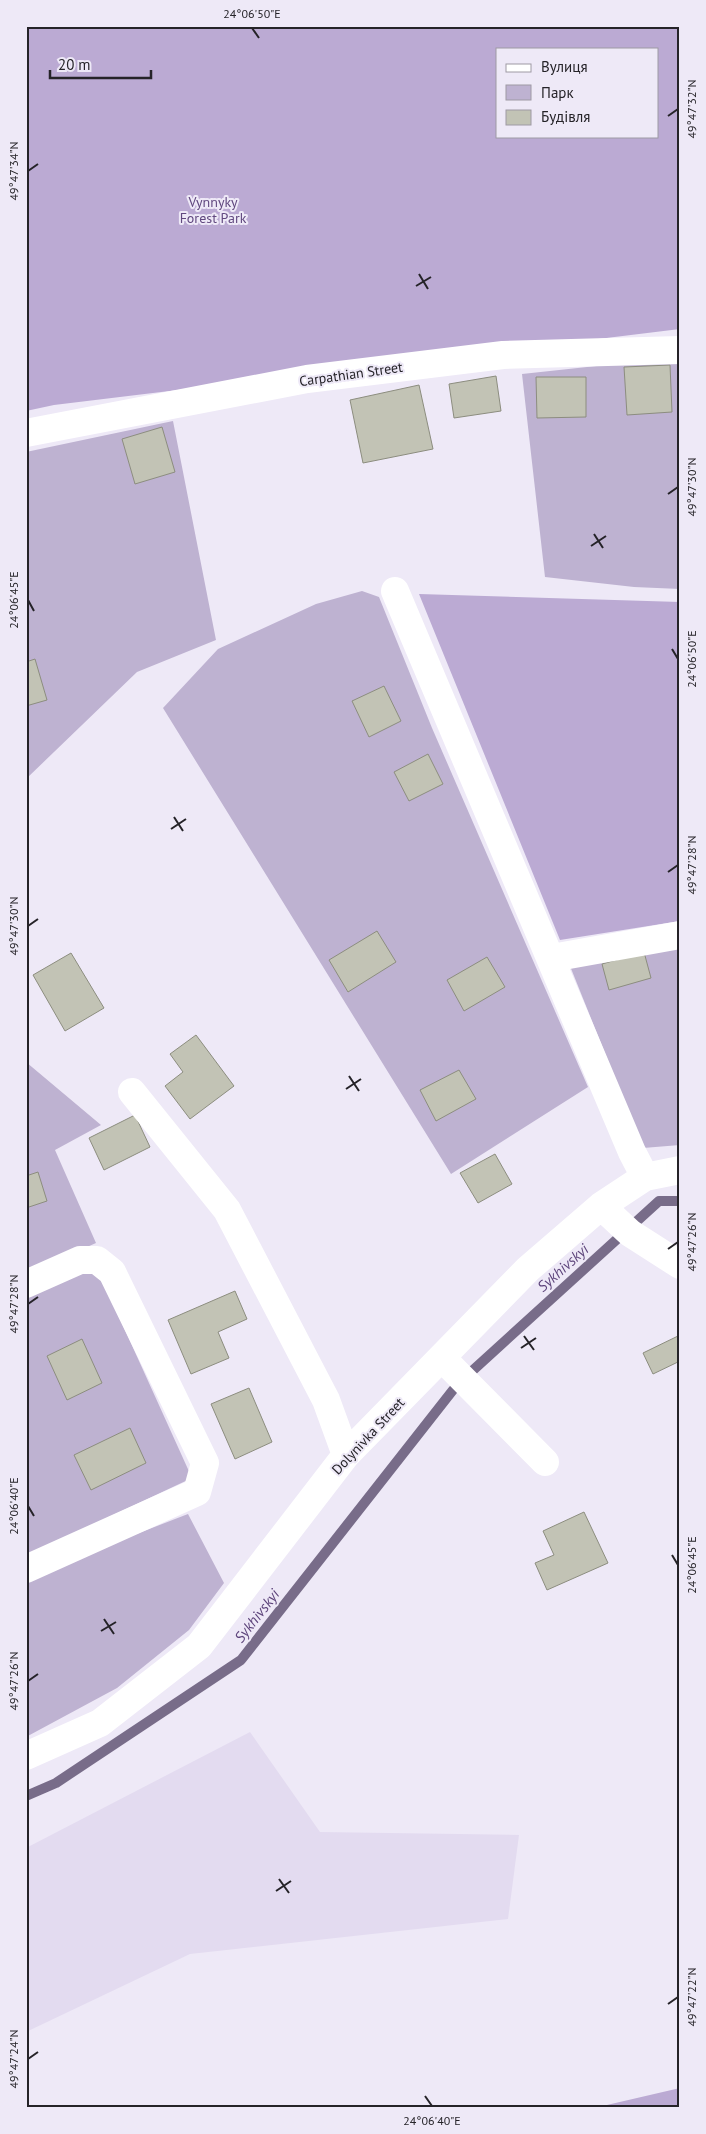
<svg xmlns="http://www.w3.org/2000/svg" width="706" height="2134" font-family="'PT Sans',sans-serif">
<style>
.built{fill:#e3dbf0}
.green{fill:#beb2d1}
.forest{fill:#bbaad3;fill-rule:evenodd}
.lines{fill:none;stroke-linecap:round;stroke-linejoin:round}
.stream{stroke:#786c89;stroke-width:10}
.building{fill:#c2c3b5;stroke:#8c8d7f}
.minor{stroke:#fff;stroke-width:28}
.ticks{fill:none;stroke:#252328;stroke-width:2}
.labels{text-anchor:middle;stroke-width:4;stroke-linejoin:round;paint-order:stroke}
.park-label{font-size:14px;fill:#61487f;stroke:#eee9f7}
.street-label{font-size:14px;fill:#252328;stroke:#eee9f7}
.water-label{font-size:15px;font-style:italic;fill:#5d447b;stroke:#eee9f7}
.neatline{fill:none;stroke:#252328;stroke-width:2}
.ticks-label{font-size:12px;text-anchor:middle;fill:#252328}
</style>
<rect width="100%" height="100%" fill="#eee9f7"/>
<path class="built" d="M250 1732 320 1832 519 1835 508 1919 190 1954 26 2032V1848Z"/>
<path class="green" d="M680 357V589L634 587 545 577 522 374Z
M173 421 216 640 137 672 26 779V452Z
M362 591 379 597 432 728 588 1087 451 1174 163 708 218 649 316 604Z
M680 942V1145L643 1148 570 966Z
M26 1062 101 1125 55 1150 96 1243 26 1274Z
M96 1266 192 1478 26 1556V1297Z
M188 1514 224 1583 189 1630 117 1688 26 1737V1579L64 1562Z"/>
<path class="forest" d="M26 26H680V329L54 405 26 411ZM497 49H657V136H497Z
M419 594 680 602V921L560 940Z
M680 2088V2108H594Z"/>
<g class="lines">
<path class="stream" d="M471 1372 659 1201H680
M26 1796 56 1783 241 1660 453 1390"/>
</g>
<path class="building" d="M670 365 672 412 627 415 624 367Z
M496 376 501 411 454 418 449 384Z
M536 377H586V417L537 418Z
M419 385 433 449 363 463 350 400Z
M162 427 175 472 135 484 122 439Z
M35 659 47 700 26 706V662Z
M384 686 401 721 369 737 352 701Z
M428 754 443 784 409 801 394 772Z
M377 931 396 962 348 992 329 960Z
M644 952 651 978 609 990 602 964Z
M71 953 104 1008 65 1031 33 975Z
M487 957 505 987 464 1011 447 980Z
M196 1035 234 1086 190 1119 165 1086 183 1072 170 1054Z
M459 1070 476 1099 436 1121 420 1090Z
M135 1115 150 1147 104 1170 89 1138Z
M495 1154 512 1184 478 1203 460 1173Z
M38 1172 47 1201 26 1208V1176Z
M235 1291 247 1319 218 1332 229 1358 191 1374 168 1320Z
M678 1336 680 1361 653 1374 643 1353Z
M82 1339 102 1383 67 1400 47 1356Z
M249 1388 272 1442 235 1459 211 1404Z
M130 1428 146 1463 91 1490 74 1455Z
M584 1512 608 1563 547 1590 535 1563 554 1555 543 1531Z"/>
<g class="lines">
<path class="minor" d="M26 433 307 379 503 355 680 350
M395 591 632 1152 645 1177
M552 958 680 935
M132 1092 227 1210 326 1400 346 1455
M601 1206 630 1233 680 1265
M26 1284 80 1260H97L112 1272 205 1463 197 1492 26 1569
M442 1358 545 1462
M26 1756 100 1723 199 1646 346 1455 528 1269 601 1206 645 1177 680 1170"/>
</g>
<path class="ticks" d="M252 28 259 38M668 116 678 109M28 171 38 164M419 274 428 289M416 286 431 277M668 494 678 487M594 534 603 548M591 546 606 536M28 600 34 611M672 649 678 659M174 817 183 831M171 829 186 819M668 872 678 865M28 926 38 919M349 1076 359 1091M346 1089 361 1079M668 1249 678 1242M28 1304 38 1297M524 1336 534 1350M521 1348 536 1338M28 1506 34 1516M672 1555 678 1565M104 1619 114 1634M101 1631 116 1622M28 1681 38 1674M279 1879 289 1893M276 1891 291 1881M668 2004 678 1997M28 2059 38 2052M425 2096 432 2106"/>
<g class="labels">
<g class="park-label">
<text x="213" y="207">Vynnyky<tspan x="213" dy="16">Forest Park</tspan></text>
</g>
<g class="street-label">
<text transform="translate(351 374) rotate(-8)" y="5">Carpathian Street</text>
<text transform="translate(368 1436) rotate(-47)" y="5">Dolynivka Street</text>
</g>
<g class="water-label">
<text transform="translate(563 1268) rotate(-42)" y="5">Sykhivskyi</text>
<text transform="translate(257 1616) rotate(-52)" y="5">Sykhivskyi</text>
</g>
</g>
<rect width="706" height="2134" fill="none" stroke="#eee9f7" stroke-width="55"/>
<rect x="496" y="48" width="162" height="90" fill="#eee9f7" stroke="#9e9aa4"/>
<rect x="506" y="64" width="25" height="8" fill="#ffffff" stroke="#9e9aa4"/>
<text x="541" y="72" font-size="15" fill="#252328">Вулиця</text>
<rect x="506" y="85" width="25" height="15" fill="#beb2d1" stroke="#9e9aa4"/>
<text x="541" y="98" font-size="15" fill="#252328">Парк</text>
<rect x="506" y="110" width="25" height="15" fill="#c2c3b5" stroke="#9e9aa4"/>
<text x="541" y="122" font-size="15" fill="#252328">Будівля</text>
<path d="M50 70v8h101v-8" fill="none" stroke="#252328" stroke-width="2.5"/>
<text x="58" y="70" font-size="15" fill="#252328" stroke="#eee9f7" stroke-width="4" paint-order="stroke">20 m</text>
<rect x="28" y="28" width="650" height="2078" class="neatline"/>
<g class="ticks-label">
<text x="252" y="18">24°06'50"E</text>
<text transform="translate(692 109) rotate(-90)" y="4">49°47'32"N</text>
<text transform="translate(14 171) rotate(-90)" y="4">49°47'34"N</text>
<text transform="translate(692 487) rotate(-90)" y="4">49°47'30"N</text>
<text transform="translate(14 600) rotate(-90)" y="4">24°06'45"E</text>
<text transform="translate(692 659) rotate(-90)" y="4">24°06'50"E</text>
<text transform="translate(692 865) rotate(-90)" y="4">49°47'28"N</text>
<text transform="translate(14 926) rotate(-90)" y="4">49°47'30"N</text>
<text transform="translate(692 1242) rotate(-90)" y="4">49°47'26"N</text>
<text transform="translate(14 1304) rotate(-90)" y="4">49°47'28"N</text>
<text transform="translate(14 1506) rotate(-90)" y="4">24°06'40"E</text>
<text transform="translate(692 1565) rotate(-90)" y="4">24°06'45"E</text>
<text transform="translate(14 1681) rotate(-90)" y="4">49°47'26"N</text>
<text transform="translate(692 1997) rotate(-90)" y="4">49°47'22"N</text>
<text transform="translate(14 2059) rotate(-90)" y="4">49°47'24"N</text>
<text x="432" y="2125">24°06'40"E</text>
</g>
</svg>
